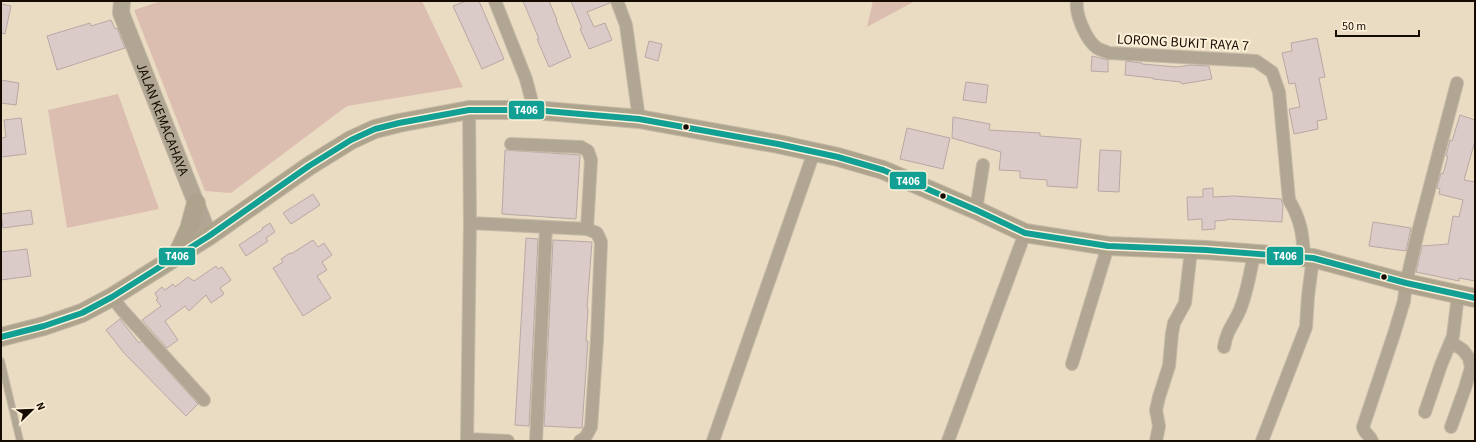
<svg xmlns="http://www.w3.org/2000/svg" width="1476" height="442" font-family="'Source Sans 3',sans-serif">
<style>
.green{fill:#dcbeb0}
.building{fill:#dacbc8;stroke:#b7a8a5}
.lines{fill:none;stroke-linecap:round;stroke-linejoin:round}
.service-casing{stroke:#c5baa6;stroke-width:8}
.minor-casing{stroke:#c5baa6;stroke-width:14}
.tertiary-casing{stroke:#c5baa6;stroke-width:18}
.secondary-casing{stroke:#c5baa6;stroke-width:20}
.service{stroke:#b0a693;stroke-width:6}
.minor{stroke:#b0a693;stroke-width:12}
.tertiary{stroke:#b0a693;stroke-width:16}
.secondary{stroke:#aea38c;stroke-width:18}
.bus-1-casing{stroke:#fdf1d9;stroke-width:9}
.bus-1{stroke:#12a095;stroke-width:6}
.bus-dot{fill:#150b00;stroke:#fdf1d9;stroke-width:1.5}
.labels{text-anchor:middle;stroke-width:4;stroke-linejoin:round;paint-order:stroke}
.street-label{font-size:14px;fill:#150b00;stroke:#fdf1d9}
.line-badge{stroke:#fdf1d9;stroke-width:1.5}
.badge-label{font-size:11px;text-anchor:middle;font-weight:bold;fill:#fff}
</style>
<rect width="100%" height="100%" fill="#eadcc2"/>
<path class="green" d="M161 1H422L463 87 347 106 231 193 205 191 134 10Z
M873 1H915L867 27Z
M118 94 159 209 67 228 48 110Z"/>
<path class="building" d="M466 1H479L504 59 482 69 453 6Z
M523 1H549L557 20H556L571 57 549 67 537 39H539Z
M571 1H610V3L587 12 594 27 605 23 612 40 589 49 580 29 582 28Z
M1 4 11 6 5 34 1 33Z
M111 20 115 29 117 28 125 48 57 70 47 36 90 23 91 26Z
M1317 38 1325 77 1319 78 1327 119 1317 121 1318 129 1294 134 1289 109 1300 107 1295 83 1289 84 1282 53 1292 51 1291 43Z
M649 41 662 44 658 61 645 57Z
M1092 56 1108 60V72L1091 71Z
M1126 61 1142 63V64L1177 67 1191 65 1209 66 1212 79 1182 84 1181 82 1153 79V78L1125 75Z
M1 80 19 83 16 105 1 103Z
M966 82 988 85 986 103 963 100Z
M1460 115 1475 120V141L1464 180 1475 182V281L1459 278V281L1416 272 1422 246 1448 244 1453 216 1459 217 1463 200 1439 194 1440 189 1437 188 1441 173 1443 174 1448 156H1446L1450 140 1452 141Z
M953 117 990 124 989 130 1040 133V136L1081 139 1077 188 1047 186V180L1020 178V171L999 170 1001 152 952 138Z
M21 118 26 154 1 157V138L6 137 4 120Z
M907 128 950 138 943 169 900 159Z
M505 150 580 155 576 219 502 214Z
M1100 150 1121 151 1119 192 1098 191Z
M1213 188V197L1234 196 1281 199 1283 205 1282 222 1227 219V220L1215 221V229L1202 230V219L1188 220 1187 197H1203V189Z
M313 194 320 205 291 224 283 213Z
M31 210 33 224 3 228 1 214Z
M1373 222 1411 228 1406 251 1369 246Z
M270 223 275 232 266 238 268 241 246 256 239 245 263 229 262 228Z
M526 238 538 239 529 426 515 425Z
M313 240 318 247 324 243 332 255 322 262 327 270 317 276 331 298 303 316 273 268 283 262 281 259 290 253 291 254Z
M553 240 592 242 587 308H588L586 341H588L582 428 544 426Z
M27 249 31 276 1 280V252Z
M216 266 218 269 222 267 231 280 220 288 224 294 211 303 206 295 189 311 185 306 165 321 178 340 167 348 142 320 161 306 156 300 158 299 155 293 162 287 165 290 173 284 175 287 188 277 194 281Z
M120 319 139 343 141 341 198 404 186 416 124 353 106 330Z"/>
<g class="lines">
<g class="service-casing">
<path id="service" d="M1 361 20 441"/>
</g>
<g class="minor-casing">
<path id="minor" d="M495 1 526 79 534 110
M617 1 626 25 639 119
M1077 1C1075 14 1086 40 1097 48 1100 50 1105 51 1109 53L1256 61 1272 72 1279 92 1289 200C1301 220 1303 235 1304 258
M511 144 581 147 588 151 591 160 587 229
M976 210 983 165
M470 223 587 229 597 233 601 242 597 340 591 427 585 438 580 441
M112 297 123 311 204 400
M1451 342 1463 350 1469 358 1471 368 1465 388 1451 427
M1224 347C1227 330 1232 327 1239 312 1247 294 1250 273 1254 254
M1072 364 1108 246
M1425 412 1441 365 1453 336 1458 295
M467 439 508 441
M467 441 470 223 469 110
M536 441 546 227
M713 441 814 152
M948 441 1025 233
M1156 441 1159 426 1156 410 1159 397 1169 366 1172 333 1174 323 1185 303 1191 250
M1262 441 1306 327 1308 296 1313 258
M1372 441C1370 435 1364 433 1363 427L1394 334 1404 301 1406 283 1418 232 1457 83"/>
</g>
<g class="tertiary-casing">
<g id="tertiary">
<path id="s1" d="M122 1 121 13 209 236"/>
</g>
</g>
<g class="secondary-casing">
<path id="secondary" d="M177 255 189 229 196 203
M1 337 44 326 82 313 112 297 209 236 309 166 351 140 375 129 399 123 469 110H534L639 119 778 144 838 157 883 170 976 210 1025 233 1108 246 1206 250 1313 258 1406 283 1475 298"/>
</g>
<use href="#service" class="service"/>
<use href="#minor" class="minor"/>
<use href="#tertiary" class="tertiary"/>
<use href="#secondary" class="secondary"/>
<g class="bus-1-casing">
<path id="bus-1" d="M1 337 44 326 82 313 112 297 209 236 309 166 351 140 375 129 399 123 469 110H534L639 119 778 144 838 157 883 170 976 210 1025 233 1108 246 1206 250 1313 258 1406 283 1475 298"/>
</g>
<use href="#bus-1" class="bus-1"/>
</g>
<g class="bus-dot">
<circle cx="686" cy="127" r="3.5"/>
<circle cx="943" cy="196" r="3.5"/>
<circle cx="1384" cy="277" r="3.5"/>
</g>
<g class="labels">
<g class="street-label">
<text transform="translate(1183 42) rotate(3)" y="5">LORONG BUKIT RAYA 7</text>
<text dy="5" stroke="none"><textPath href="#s1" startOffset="126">JALAN KEMACAHAYA</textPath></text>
</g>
</g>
<g class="line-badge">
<rect x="508" y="100" width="37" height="20" rx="4" fill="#12a095"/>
<rect x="889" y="171" width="38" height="19" rx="4" fill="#12a095"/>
<rect x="1266" y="246" width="38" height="20" rx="4" fill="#12a095"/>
<rect x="158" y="247" width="38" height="19" rx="4" fill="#12a095"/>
</g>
<g class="badge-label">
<text x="526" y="114">T406</text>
<text x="908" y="185">T406</text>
<text x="1285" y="260">T406</text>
<text x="177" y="260">T406</text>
</g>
<rect width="1476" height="442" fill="none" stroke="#150b00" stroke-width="4"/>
<g transform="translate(32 410) rotate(67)" stroke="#fdf1d9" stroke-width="3" paint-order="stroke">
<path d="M0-3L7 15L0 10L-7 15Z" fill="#150b00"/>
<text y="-6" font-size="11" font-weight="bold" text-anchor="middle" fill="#150b00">N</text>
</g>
<path d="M1336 30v6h83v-6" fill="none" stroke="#150b00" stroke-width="2"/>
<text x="1342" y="30" font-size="12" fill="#150b00" stroke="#fdf1d9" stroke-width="3" paint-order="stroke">50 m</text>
</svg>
